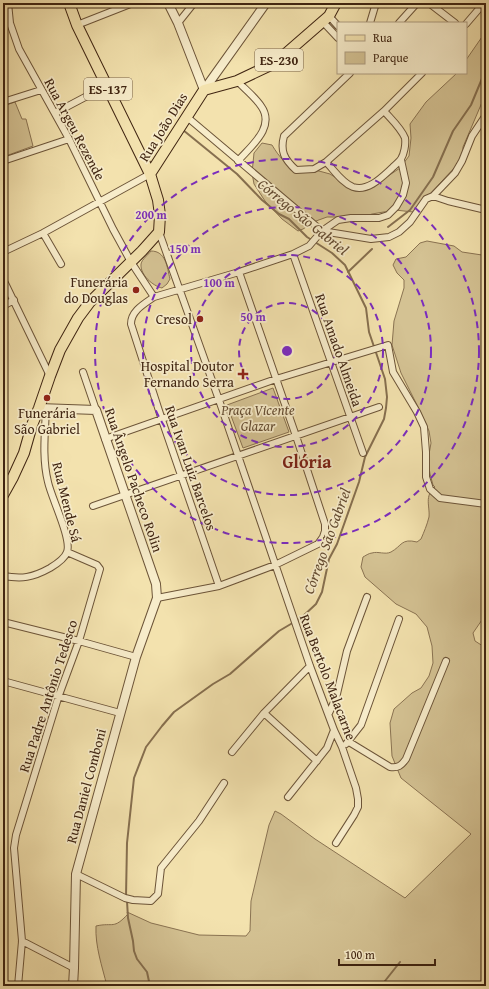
<svg xmlns="http://www.w3.org/2000/svg" width="489" height="989" font-family="'Gentium Book Plus',serif">
<style>
.green{fill:#d4c293;stroke:#8a7352}
.lines{fill:none;stroke-linecap:round;stroke-linejoin:round}
.stream{stroke:#866f4f;stroke-width:2}
.minor-casing{stroke:#6c5438;stroke-width:8}
.tertiary-casing{stroke:#6c5438;stroke-width:10}
.primary-casing{stroke:#3f2411;stroke-width:12}
.minor{stroke:#f7ecca;stroke-width:6}
.tertiary{stroke:#f7ecca;stroke-width:8}
.primary{stroke:#f3e2ae;stroke-width:10}
.ring{fill:none;stroke:#7b2cbf;stroke-width:2;stroke-dasharray:7 5}
.poi-dot{fill:#8f2418;stroke:#f7ecca;stroke-width:1.5}
.labels{text-anchor:middle;stroke-width:3.5;stroke-linejoin:round;paint-order:stroke}
.shield{fill:#f7ecca;stroke:#766048;stroke-width:1}
.shield-label{font-size:13px;font-weight:bold;fill:#3f2411}
.street-label{font-size:14px;fill:#3f2411;stroke:#f7ecca}
.poi-label{font-size:14px;fill:#3f2411;stroke:#f7ecca;text-anchor:end}
.park-label{font-size:14px;font-style:italic;fill:#644c32;stroke:#f7ecca}
.water-label{font-size:15px;font-style:italic;fill:#634a30;stroke:#f7ecca}
.district-label{font-size:18px;font-weight:bold;fill:#7a1f14;stroke:#f7ecca}
.centre{fill:#7b2cbf;stroke:#f7ecca;stroke-width:2}
.ring-label{font-size:12px;text-anchor:middle;font-weight:bold;fill:#7b2cbf;stroke:#f7ecca;stroke-width:3.5;stroke-linejoin:round;paint-order:stroke}
</style>
<rect width="100%" height="100%" fill="#f3e2ae"/>
<filter id="stains"><feTurbulence type="fractalNoise" baseFrequency=".005" numOctaves="4"/><feColorMatrix values="0 0 0 0 .2 0 0 0 0 .09 0 0 0 0 .02 0 0 0 .5 -.17"/></filter>
<radialGradient id="worn" r=".72"><stop offset=".6" stop-color="#630" stop-opacity="0"/><stop offset="1" stop-color="#630" stop-opacity=".3"/></radialGradient>
<path class="green" d="M486 26V93L463 147V154L457 165 413 212 395 210 372 214 363 217H327L316 221 303 229 298 231 282 219 265 201 254 184 252 173 254 153 262 143 272 145C279 157 286 164 297 172L308 170 319 171 330 174 344 183 354 185H365L379 182 400 168 409 156 411 138 410 124 426 102 457 73H466V60L484 34Z
M15 102 22 119H26L33 146 3 157V106Z
M427 241 454 246 462 252 482 255 486 259V614L473 633 475 641 486 648V986H107C102 966 95 946 96 926 114 922 113 930 128 914L127 912 151 923 199 935 246 936 250 931 251 901 269 825 275 811 281 814 315 839 405 898 471 834 401 778 392 756 390 723 394 709 412 693 421 688 429 676 433 663 432 646 427 627 416 614 396 604 365 577 361 567 363 557C365 556 369 553 372 553 378 551 385 555 391 552 402 546 401 538 417 542L421 539C424 532 427 525 429 517 430 506 424 496 435 487L433 485 430 474 428 460 431 443 429 431 421 413 401 373 392 345 394 321 404 288V280L397 273 393 265 396 259 406 257 420 243Z
M151 251C166 251 167 267 170 279L167 284 162 288C153 286 140 275 141 264 142 259 148 255 151 251Z
M273 388 289 432 243 448 227 405Z"/>
<g class="lines">
<path class="stream" d="M388 227 410 210 433 177 453 131 471 105 486 69
M348 272 372 249
M126 896 127 843 134 778 146 747 162 726 174 712 213 684 230 674 279 631 301 618 316 604 322 592 329 559 337 544 359 482 365 457 384 419 386 408 387 397 385 379 369 332 366 308 345 265 332 253 307 237 289 219 279 214 262 200 237 174 183 130
M127 901 128 918 133 941 134 951 137 959 147 972 150 986
M381 986 400 962"/>
<g class="minor-casing">
<path id="minor" d="M8 3 10 23 19 49 69 139 113 229 131 262 154 297 239 272 293 254 309 246 322 231 338 220 351 218H379L388 215 396 207 403 195 406 183 401 160
M429 3 455 23
M329 16 338 26
M323 22 338 38
M178 23 194 3
M370 23 376 3
M399 23 417 3
M466 24 484 3
M77 25 133 3
M350 73 284 136C280 151 284 159 296 170L314 169 326 162 384 111 422 73
M237 81C245 89 255 97 261 106 276 127 251 146 238 161
M3 102 41 90
M55 113 106 86
M187 117 322 231
M3 161 69 139
M326 162C334 170 342 183 353 187 368 192 382 177 392 168 395 165 399 162 401 159 404 154 406 145 405 138 401 128 391 119 384 111
M433 196 448 201 486 210
M322 231 371 239 389 237 399 232 410 222 426 199 433 196 455 173 462 161 472 136 486 115
M159 232 219 400 310 666 334 730 342 747 356 788 358 799V807L354 815 336 843
M43 233 61 264
M3 252 43 233 150 174
M293 254 363 453
M3 279 50 376
M154 297C144 304 131 311 131 324L162 420 219 586
M3 306 14 300
M83 372 96 410
M105 439 276 379 388 345 393 372 417 412 424 427 426 452V477L430 489 440 498 486 504
M93 506 379 407
M3 576C22 579 32 578 50 568 55 565 65 558 67 552 72 539 51 497 48 482 42 458 45 433 46 409
M157 598 219 586 275 565 318 544 323 537 325 531V524L296 436 239 272
M3 622 79 641 136 657
M3 681 120 713
M264 713 317 761
M329 713 336 698 347 651 367 597
M349 742 390 767C398 768 401 766 406 759L446 661
M346 744 361 725 399 619
M232 752 264 713 310 666
M288 797 327 748 334 730
M76 874 125 898 133 900 151 901 158 894 161 868 199 821 224 783
M22 941 74 968
M18 986 22 941 14 848 16 835 59 695 79 641 100 569 97 565 67 552"/>
</g>
<g class="tertiary-casing">
<path id="tertiary" d="M168 3 178 23 204 90
M204 90 266 3
M39 408 96 410 156 584 157 598 136 657 76 874 74 968 73 986"/>
</g>
<g class="primary-casing">
<path id="primary" d="M150 174 204 90 237 81 275 63 329 16 336 3
M3 495 13 477 24 453 32 425 39 408 50 376 60 350 78 318 90 302 142 251 159 232 160 215 158 200 150 174 77 25 69 3"/>
</g>
<use href="#minor" class="minor"/>
<use href="#tertiary" class="tertiary"/>
<use href="#primary" class="primary"/>
</g>
<g class="ring">
<circle cx="287" cy="351" r="48"/>
<circle cx="287" cy="351" r="96"/>
<circle cx="287" cy="351" r="144"/>
<circle cx="287" cy="351" r="192"/>
</g>
<g class="poi-dot">
<circle cx="136" cy="290" r="4"/>
<circle cx="200" cy="319" r="4"/>
<path d="M241 368h4v4h4v4h-4v4h-4v-4h-4v-4h4z"/>
<circle cx="47" cy="398" r="4"/>
</g>
<g class="labels">
<g class="shield">
<rect x="255" y="49" width="48" height="22" rx="3"/>
<rect x="84" y="78" width="48" height="22" rx="3"/>
</g>
<g class="shield-label">
<text x="279" y="65">ES-230</text>
<text x="108" y="94">ES-137</text>
</g>
<g class="street-label">
<text transform="translate(163 127) rotate(-58)" y="5">Rua João Dias</text>
<text transform="translate(75 129) rotate(62)" y="5">Rua Argeu Rezende</text>
<text transform="translate(339 350) rotate(71)" y="5">Rua Amado Almeida</text>
<text transform="translate(191 468) rotate(71)" y="5">Rua Ivan Luiz Barcelos</text>
<text transform="translate(134 480) rotate(71)" y="5">Rua Ângelo Pacheco Rolin</text>
<text transform="translate(67 502) rotate(76)" y="5">Rua Mende Sá</text>
<text transform="translate(328 677) rotate(69)" y="5">Rua Bertolo Malacarne</text>
<text transform="translate(48 696) rotate(-72)" y="5">Rua Padre Antônio Tedesco</text>
<text transform="translate(86 786) rotate(-75)" y="5">Rua Daniel Comboni</text>
</g>
<g class="poi-label">
<text x="128" y="287">Funerária<tspan x="128" dy="16">do Douglas</tspan></text>
<text x="192" y="324">Cresol</text>
<text x="234" y="371">Hospital Doutor<tspan x="234" dy="16">Fernando Serra</tspan></text>
<text x="47" y="418" text-anchor="middle">Funerária<tspan x="47" dy="16">São Gabriel</tspan></text>
</g>
<g class="park-label">
<text x="258" y="415">Praça Vicente<tspan x="258" dy="16">Glazar</tspan></text>
</g>
<g class="water-label">
<text transform="translate(303 217) rotate(39)" y="5">Córrego São Gabriel</text>
<text transform="translate(327 541) rotate(-70)" y="5">Córrego São Gabriel</text>
</g>
<g class="district-label">
<text x="307" y="468">Glória</text>
</g>
</g>
<circle cx="287" cy="351" r="6" class="centre"/>
<g class="ring-label">
<text x="151" y="219">200 m</text>
<text x="185" y="253">150 m</text>
<text x="219" y="287">100 m</text>
<text x="253" y="321">50 m</text>
</g>
<rect width="489" height="989" fill="none" stroke="#f3e2ae" stroke-width="16"/>
<rect x="4" y="4" width="481" height="981" fill="none" stroke="#3f2411" stroke-width="2"/>
<rect x="8" y="8" width="473" height="973" fill="none" stroke="#3f2411"/>
<rect x="337" y="22" width="130" height="52" fill="#f7ecca" stroke="#ad9c80"/>
<rect x="345" y="35" width="20" height="6" fill="#f3e2ae" stroke="#ad9c80"/>
<text x="373" y="42" font-size="12" fill="#3f2411">Rua</text>
<rect x="345" y="52" width="20" height="12" fill="#d4c293" stroke="#ad9c80"/>
<text x="373" y="62" font-size="12" fill="#3f2411">Parque</text>
<path d="M339 959v6h96v-6" fill="none" stroke="#3f2411" stroke-width="2"/>
<text x="345" y="959" font-size="12" fill="#3f2411" stroke="#f7ecca" stroke-width="3" paint-order="stroke">100 m</text>
<rect width="100%" height="100%" filter="url(#stains)"/>
<rect width="100%" height="100%" fill="url(#worn)"/>
</svg>
